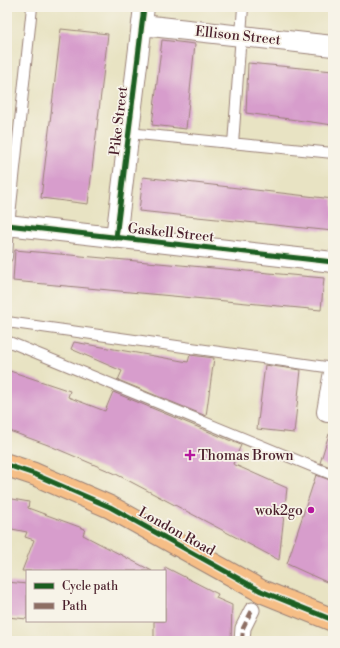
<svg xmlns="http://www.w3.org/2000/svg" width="340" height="648" font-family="'Libre Bodoni',serif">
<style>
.building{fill:#d79dcc}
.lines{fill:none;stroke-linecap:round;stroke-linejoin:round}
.service-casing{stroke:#998177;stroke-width:12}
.pedestrian-casing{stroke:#998177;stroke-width:17}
.minor-casing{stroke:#998177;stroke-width:22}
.trunk-casing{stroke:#998177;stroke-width:24}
.service{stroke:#fff;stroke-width:10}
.pedestrian{stroke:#fff;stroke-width:15}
.minor{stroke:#fff;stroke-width:20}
.trunk{stroke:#f6be86;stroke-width:22}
.quiet{stroke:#8d6e63;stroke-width:4;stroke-dasharray:8 4;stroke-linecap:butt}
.cycleway-casing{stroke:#f7f3e8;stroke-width:8}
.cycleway{stroke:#1b5e20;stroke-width:5}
.poi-dot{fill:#b5179e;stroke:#f7f3e8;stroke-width:1.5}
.labels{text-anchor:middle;stroke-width:3.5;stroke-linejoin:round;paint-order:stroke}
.street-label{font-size:14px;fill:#4a1f2b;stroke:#f7f3e8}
.poi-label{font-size:14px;fill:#4a1f2b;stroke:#f7f3e8;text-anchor:start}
</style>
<rect width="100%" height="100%" fill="#f7f3e8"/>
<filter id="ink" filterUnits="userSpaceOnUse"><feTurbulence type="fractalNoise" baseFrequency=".025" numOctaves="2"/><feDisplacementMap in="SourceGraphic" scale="8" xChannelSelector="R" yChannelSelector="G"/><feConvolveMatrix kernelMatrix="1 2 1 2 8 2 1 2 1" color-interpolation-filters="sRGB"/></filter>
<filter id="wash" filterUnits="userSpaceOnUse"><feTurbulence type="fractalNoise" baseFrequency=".012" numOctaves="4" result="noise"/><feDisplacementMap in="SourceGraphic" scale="16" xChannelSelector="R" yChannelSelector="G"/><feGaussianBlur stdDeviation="0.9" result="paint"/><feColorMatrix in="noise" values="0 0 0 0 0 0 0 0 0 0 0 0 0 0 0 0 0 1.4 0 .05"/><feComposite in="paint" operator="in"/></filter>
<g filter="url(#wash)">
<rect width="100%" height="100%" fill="#e8e3c3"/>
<g id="blocks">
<path class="building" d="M61 29 108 34 88 204 41 198Z
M162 40 195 44 186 129 152 125Z
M248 63 333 71V125L246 113Z
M143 177 333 199V231L139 211Z
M15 250 324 278 321 310 13 281Z
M74 342 188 362 190 355 214 358 206 416 118 380 122 371 71 349Z
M265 365 301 370 294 433 257 429Z
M7 370 70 391 68 397 105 411 113 392 241 445 233 464 287 488 279 560 116 474 48 445 7 430Z
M329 434 333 435V468L320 463Z
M316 475 333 481V585L287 564Z
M7 498 29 502 28 508 85 529 83 535 152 571H22L34 540 25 537 27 532 7 528Z
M165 567 218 594 216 598 232 605 231 641H154V621H165Z
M7 582 27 584V619L7 617Z"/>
</g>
</g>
<g filter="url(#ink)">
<use href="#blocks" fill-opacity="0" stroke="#998177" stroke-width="1"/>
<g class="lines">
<g class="service-casing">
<path id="service" d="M128 133 333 153
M233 144 243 7
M7 257 9 225 32 7
M7 322 333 368
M7 341 333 475"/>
</g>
<g class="pedestrian-casing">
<path id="pedestrian" d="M242 641 243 628 252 610"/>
</g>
<g class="minor-casing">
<path id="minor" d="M142 25 333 46
M7 225 333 262
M116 238 144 7
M327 412 333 377"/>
</g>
<g class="trunk-casing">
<path id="trunk" d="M7 465 34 474 110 507 261 591 333 620"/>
</g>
<use href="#service" class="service"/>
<use href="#pedestrian" class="pedestrian"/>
<use href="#minor" class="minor"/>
<use href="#trunk" class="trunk"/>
<path class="quiet" d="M242 641 243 628 252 610"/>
<g class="cycleway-casing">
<path id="cycleway" d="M7 225 333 262
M116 238 144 7
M7 465 34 474 110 507 261 591 333 620"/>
</g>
<use href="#cycleway" class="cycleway"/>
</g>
</g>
<g class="poi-dot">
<path d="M188 449h4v4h4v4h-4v4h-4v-4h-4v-4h4z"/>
<circle cx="311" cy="510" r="4"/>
</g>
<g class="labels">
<g class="street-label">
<text transform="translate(238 35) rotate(6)" y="5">Ellison Street</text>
<text transform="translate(118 121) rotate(-83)" y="5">Pike Street</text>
<text transform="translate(171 232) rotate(6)" y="5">Gaskell Street</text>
<text transform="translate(177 531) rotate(29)" y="5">London Road</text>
</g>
<g class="poi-label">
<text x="198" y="460">Thomas Brown</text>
<text x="303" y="515" text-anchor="end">wok2go</text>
</g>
</g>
<rect width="340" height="648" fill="none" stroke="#f7f3e8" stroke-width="24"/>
<rect x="26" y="570" width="140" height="52" fill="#f7f3e8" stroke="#b29e9c"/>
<rect x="34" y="583" width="20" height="6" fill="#1b5e20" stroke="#b29e9c"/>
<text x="62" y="590" font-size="12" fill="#4a1f2b">Cycle path</text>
<rect x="34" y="603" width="20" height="6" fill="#8d6e63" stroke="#b29e9c"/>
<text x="62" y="610" font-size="12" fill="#4a1f2b">Path</text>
</svg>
